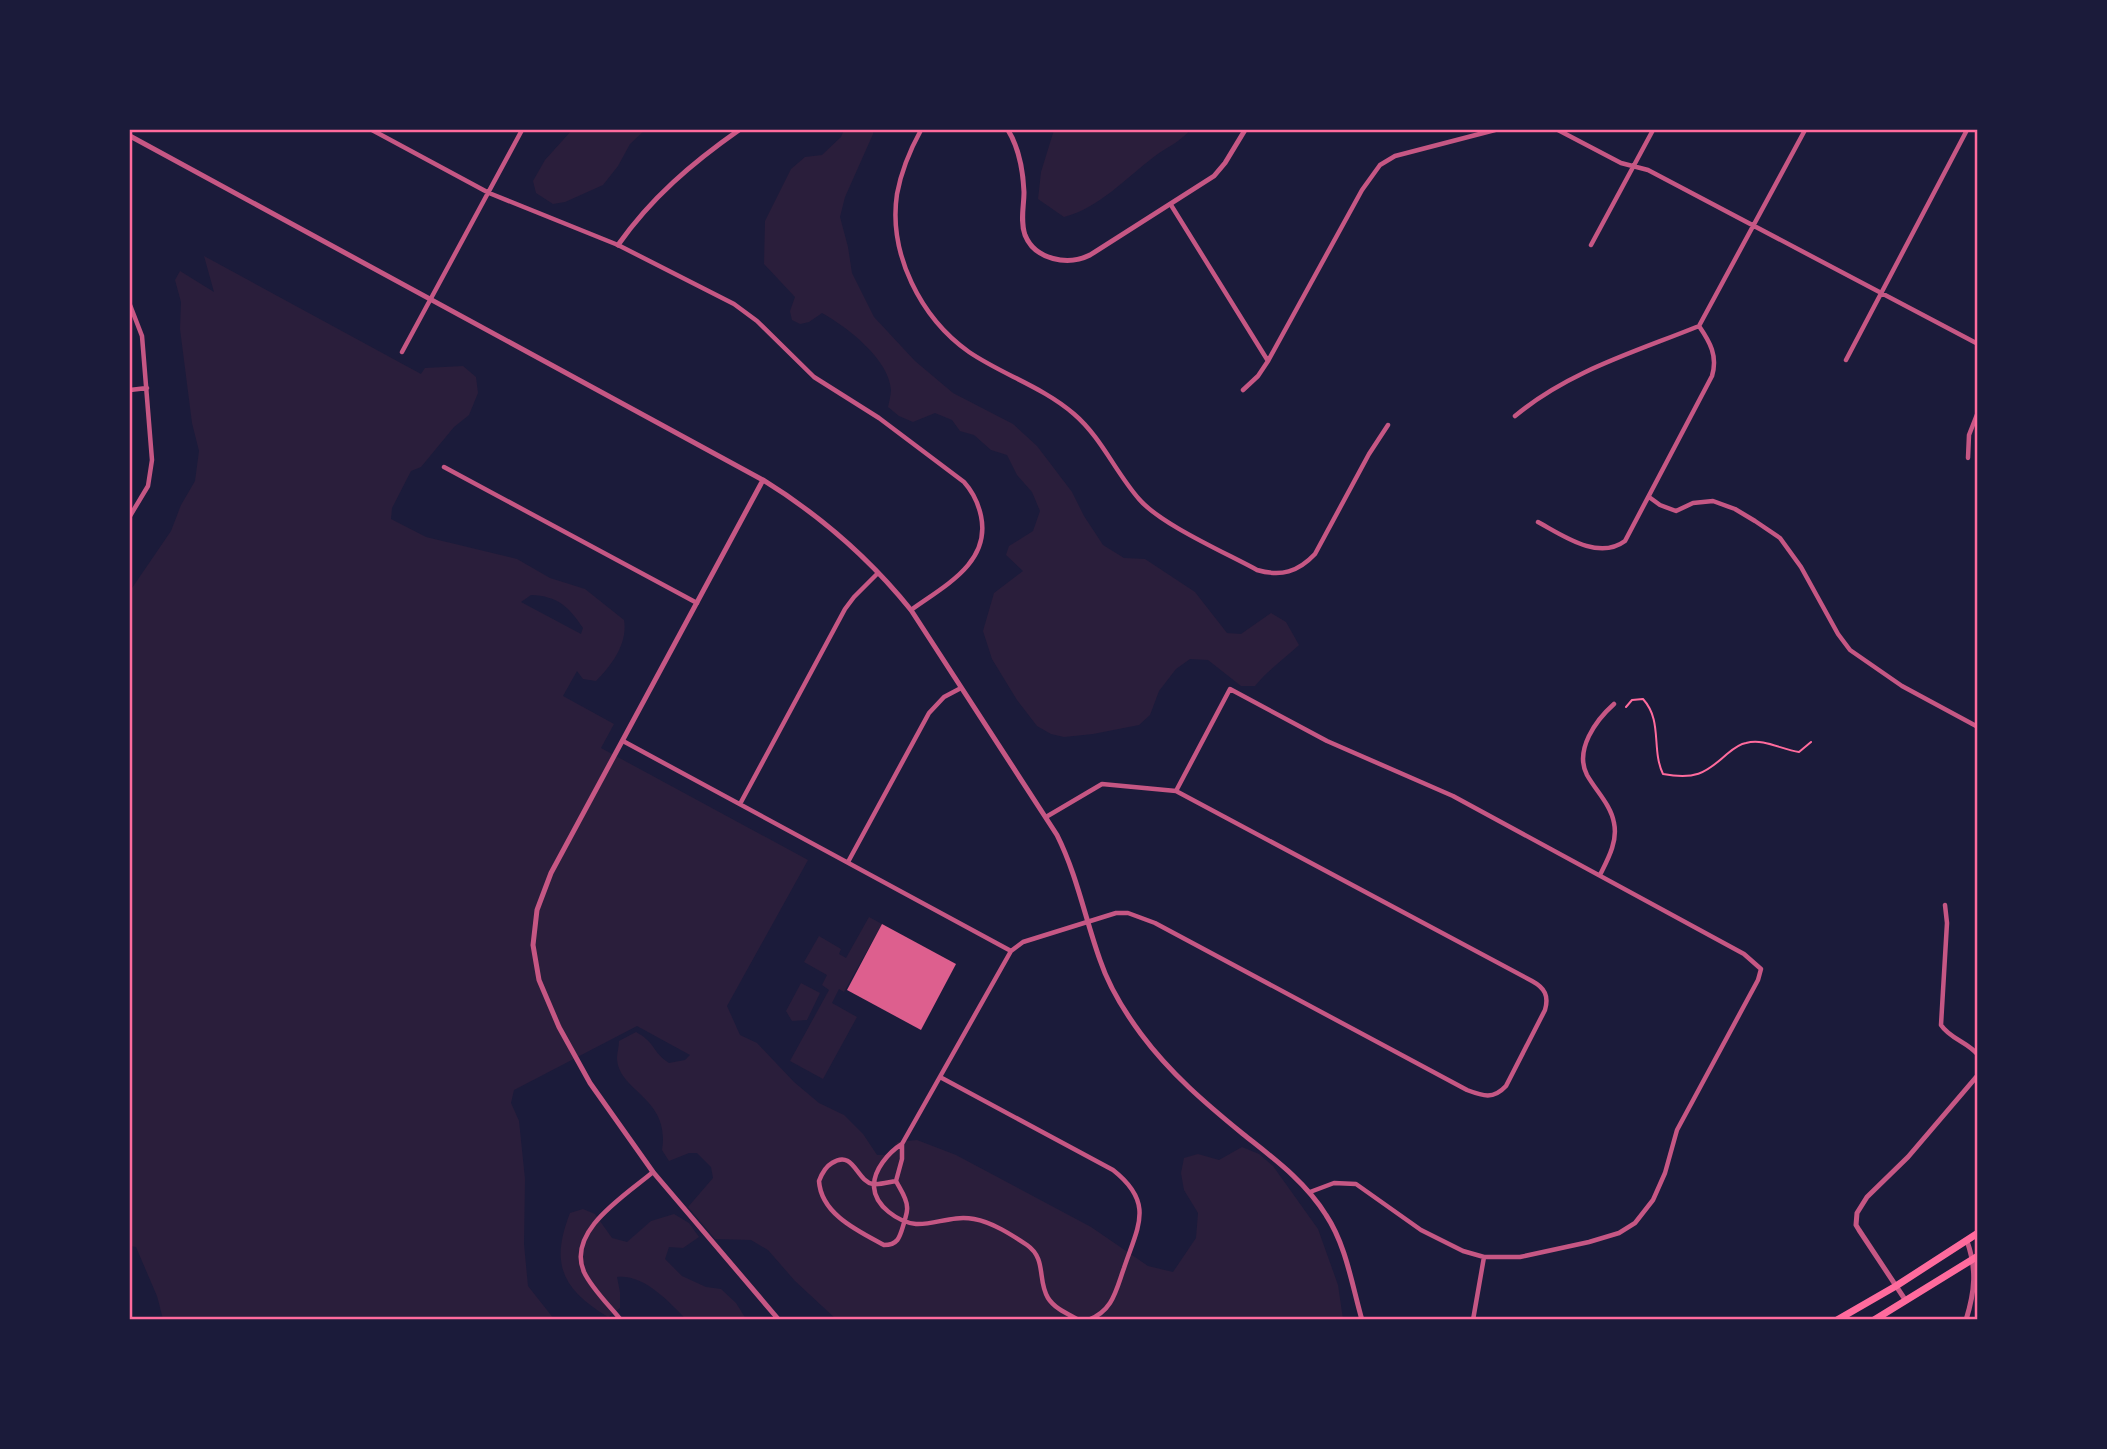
<svg xmlns="http://www.w3.org/2000/svg" width="2107" height="1449" font-family="Helvetica,sans-serif">
<style>
.green{fill:#2a1e3b;fill-rule:evenodd}
.building{fill:#dd5f8e}
.lines{fill:none;stroke-linecap:round;stroke-linejoin:round}
.path{stroke:#ff6b9d;stroke-width:2}
.minor{stroke:#c65784;stroke-width:4.5}
.tertiary{stroke:#c65784;stroke-width:5}
.primary{stroke:#ff6b9d;stroke-width:7}
.neatline{fill:none;stroke:#ff6b9d;stroke-width:2.5}
</style>
<rect width="100%" height="100%" fill="#1b1b3a"/>
<path class="green" d="M572 130H645L630 144 618 166 603 185 565 202 553 204 536 193 533 181 545 160Z
M844 130H873V134L845 197 840 217 848 247 852 273 874 317 915 361 953 393 1013 424 1037 446 1072 492 1084 516 1103 545 1124 558 1145 559 1195 592 1227 633 1241 634 1271 613 1286 622 1299 645C1284 659 1268 670 1255 686H1241L1208 660 1190 659 1176 669 1159 691 1150 715 1139 725 1093 734 1064 737 1051 734 1037 726 1017 700 992 659 983 631 994 593 1023 571 1006 555 1009 546 1033 531 1040 511 1032 492 1017 475 1007 455 991 450 974 435 960 431 952 420 935 413 913 422 899 416 888 407C889 402 891 395 891 390 889 359 847 327 822 313L809 322 800 324 792 320 790 311 795 297 764 264 765 221 791 169 805 157 822 155 841 137Z
M1054 130H1190C1180 142 1167 147 1155 156 1126 178 1099 208 1064 217L1038 199 1041 172Z
M204 256 421 374 425 368 463 366 476 377 478 393 469 415 454 427 421 467 411 471 392 508 391 519 426 537 517 559 550 578 585 589 624 620C628 643 612 665 596 681L583 679 577 671 563 696 614 724 601 748 808 860 727 1006 740 1035 757 1043 794 1082 819 1103 844 1115 863 1134 877 1155H890L897 1142 917 1140 956 1155 1091 1227 1148 1266 1173 1272 1196 1238 1198 1213 1184 1190 1181 1173 1184 1158 1198 1154 1219 1160 1242 1147 1259 1154 1273 1166 1318 1229 1338 1285 1343 1319H836L795 1281 768 1250 751 1240 715 1239 688 1207 713 1178 711 1167 697 1153H689L669 1161 662 1150C671 1097 618 1092 617 1058 617 1053 619 1047 619 1041L636 1032C655 1042 653 1053 669 1063L685 1060 690 1055 637 1026 514 1090 511 1103 519 1121 525 1179 524 1244 528 1286 554 1319H163L157 1296 136 1247 130 1246V591L171 531 181 505 195 481 199 451 192 423 180 329 181 302 175 280 180 271 214 292ZM531 595C558 596 569 607 583 628L581 634 521 602Z
M869 917 882 924 844 992 839 989 832 1003 857 1017 823 1079 790 1061 829 990 822 985 827 975 804 962 819 936 841 949 839 954 846 958Z
M801 983 820 993 807 1020 792 1021 786 1011Z
M583 1209 595 1214 612 1238 627 1242 651 1221 674 1214 689 1223 699 1237 683 1248 669 1247 665 1259 682 1276 706 1287 721 1289 736 1303 746 1319H686C668 1301 644 1274 617 1277L620 1292V1308L608 1317C562 1289 550 1264 570 1213Z"/>
<path class="building" d="M882 924 956 964 921 1030 847 990Z"/>
<g class="lines">
<path class="path" d="M1626 707 1632 700 1643 699C1663 721 1651 749 1663 774 1694 780 1705 774 1727 754 1733 749 1739 744 1746 743 1764 738 1782 750 1799 752L1811 742"/>
<path class="minor" d="M372 130 489 193 618 245 734 304 757 321 814 377 879 418 964 482C973 492 978 502 981 516 991 563 944 586 911 610
M921 130C910 150 901 172 897 194 888 254 921 318 969 352 1003 375 1043 387 1074 414 1101 437 1116 473 1139 499 1160 524 1226 553 1257 570 1281 577 1298 572 1315 554L1369 454 1388 425
M1558 130 1621 163 1648 170 1978 344
M1171 205 1268 361
M1591 245 1653 130
M130 305 142 336 152 460 148 486 130 516
M1699 326 1805 130
M402 352 522 130
M1846 360 1967 130
M130 390 147 388
M1243 390 1258 376 1268 361 1362 190 1380 165 1395 156 1495 130
M1515 416C1569 371 1635 352 1699 326
M1968 458 1969 435 1978 412
M444 467 697 603
M1649 497 1660 505 1676 511 1693 503 1713 501 1735 509 1755 521 1780 538 1801 567 1838 634 1850 650 1902 686 1978 727
M1538 522C1562 535 1598 561 1625 541L1712 376C1718 356 1710 342 1699 326
M623 741 1011 951
M1176 791 1230 689 1327 741 1453 796 1744 954 1761 969 1758 980 1677 1130 1665 1173 1653 1200 1635 1223 1619 1233 1589 1242 1520 1257H1484L1463 1251 1421 1230 1356 1184 1334 1183 1310 1192
M740 804 845 609 854 597 878 573
M1046 817 1102 784 1176 791 1532 981C1545 988 1549 996 1545 1010L1506 1086C1493 1100 1483 1096 1467 1090L1155 923 1128 913H1116L1023 942 1011 951 902 1144C889 1152 873 1170 874 1187 875 1206 898 1222 916 1224 935 1225 952 1215 974 1219 992 1222 1012 1235 1027 1245 1047 1259 1037 1280 1048 1298 1055 1309 1068 1314 1079 1320
M848 862 929 713 944 697 961 688
M1600 875C1608 859 1618 841 1614 823 1611 805 1596 791 1587 775 1574 750 1596 720 1614 704
M1945 905 1947 923 1941 1025C1950 1039 1968 1042 1978 1055
M940 1077 1113 1170C1155 1203 1138 1226 1124 1268 1116 1290 1113 1311 1088 1320
M896 1181C889 1182 880 1185 873 1184 856 1181 854 1149 832 1163 825 1167 822 1173 819 1181 821 1214 858 1231 884 1245 899 1245 900 1236 904 1223 905 1218 908 1212 907 1207 907 1198 900 1189 896 1181L902 1159V1144
M621 1320C609 1305 592 1289 584 1272 566 1231 626 1195 653 1172
M1473 1320 1484 1257"/>
<path class="tertiary" d="M1008 130C1019 148 1023 170 1024 192 1024 206 1020 221 1025 235 1035 260 1068 266 1090 255L1214 176 1225 163 1245 130
M130 136 763 480C818 514 870 559 911 610L1057 835C1077 875 1085 918 1100 960 1109 987 1124 1011 1141 1034 1170 1073 1205 1103 1243 1134 1273 1158 1305 1181 1326 1215 1346 1245 1352 1285 1362 1320
M618 245C651 198 692 163 739 130
M763 480 551 873 537 910 533 945 539 980 559 1027 590 1083 653 1172 779 1320
M1906 1301 1859 1230 1856 1225 1857 1213 1867 1197 1908 1157 1978 1075
M1966 1320C1975 1291 1977 1269 1967 1241"/>
<path class="primary" d="M1837 1320 1896 1286 1978 1233
M1874 1320 1978 1256"/>
</g>
<rect width="2107" height="1449" fill="none" stroke="#1b1b3a" stroke-width="262"/>
<rect x="131" y="131" width="1845" height="1187" class="neatline"/>
</svg>
